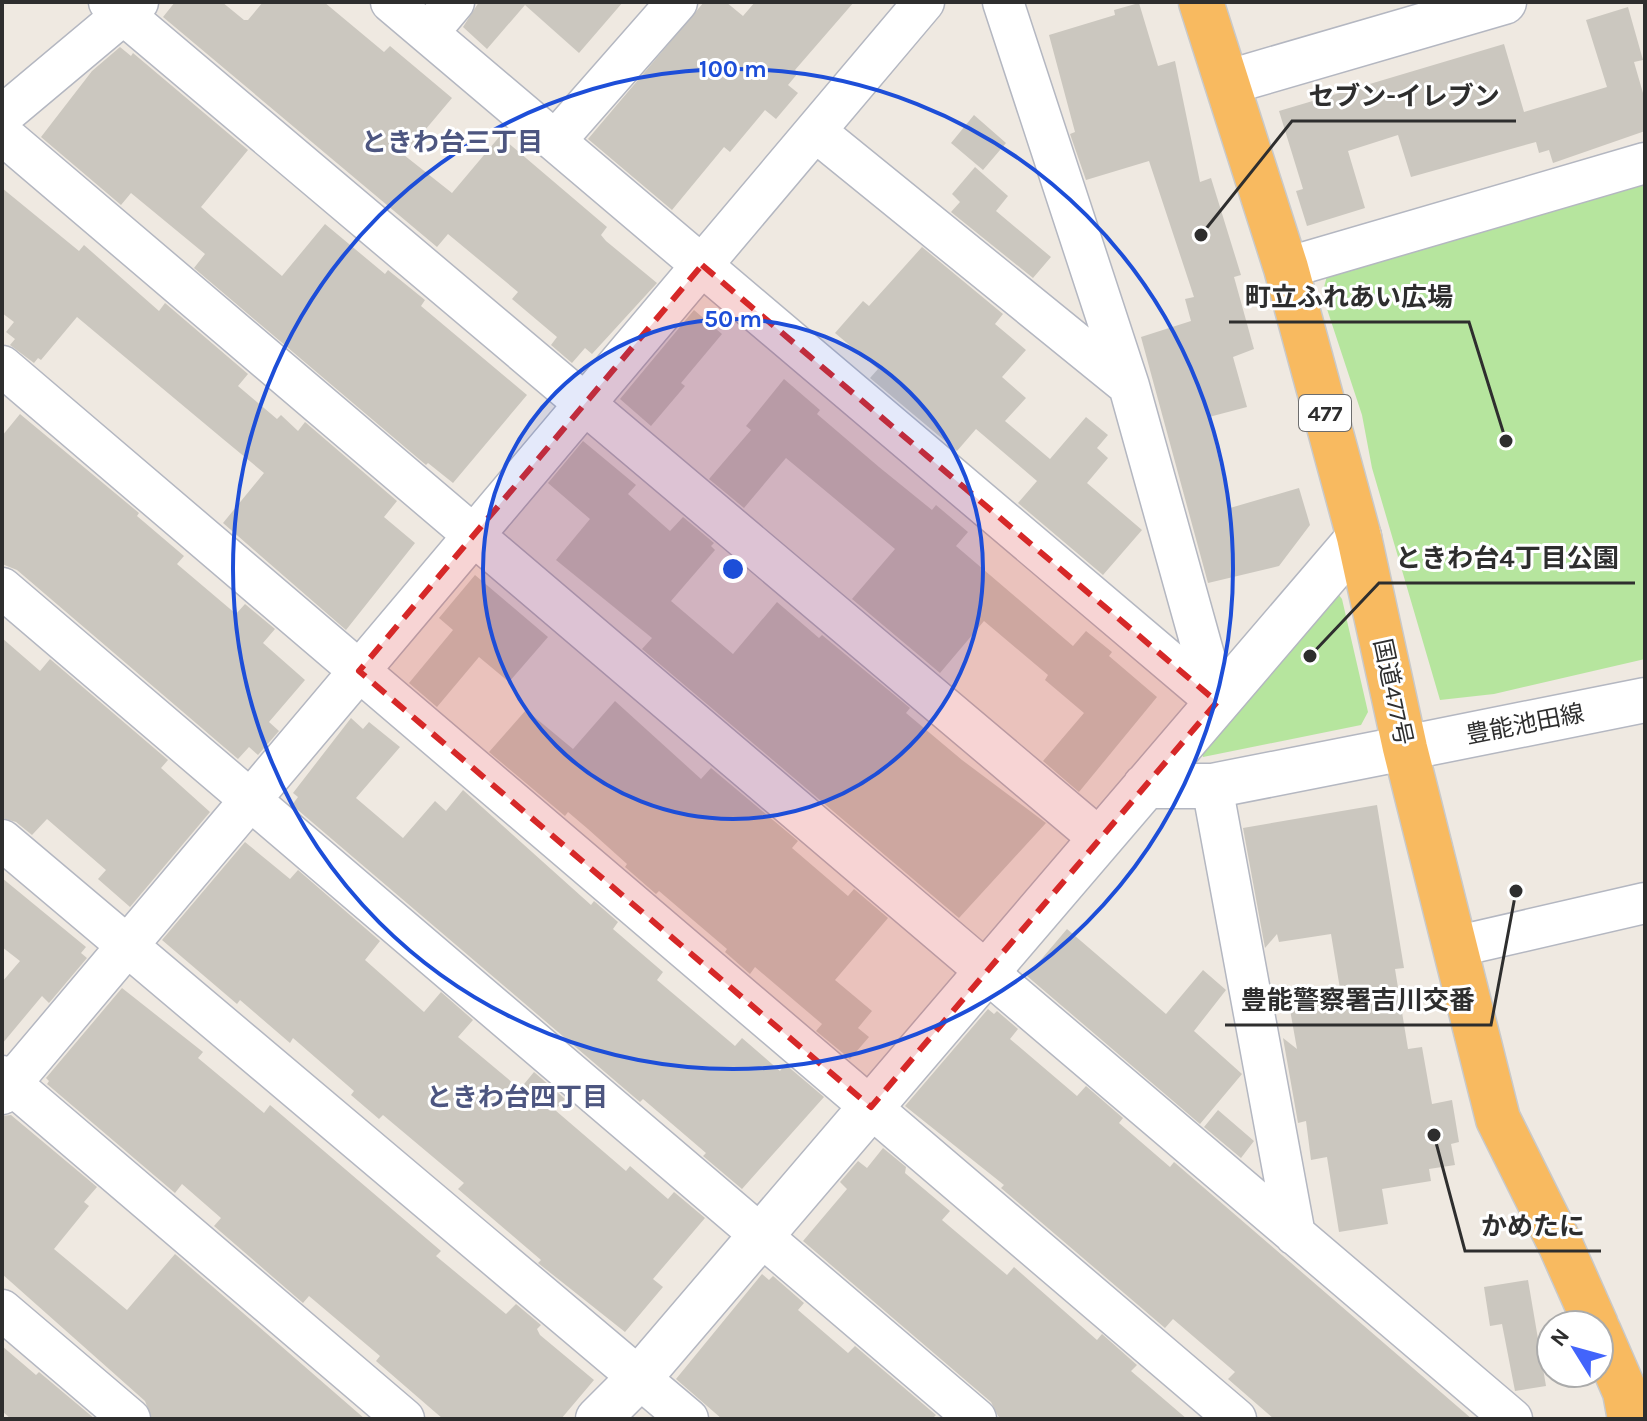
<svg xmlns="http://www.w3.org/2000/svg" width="1647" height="1421" font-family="Karla,'Noto Sans JP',sans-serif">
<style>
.green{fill:#b6e59e}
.building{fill:#cbc7bf}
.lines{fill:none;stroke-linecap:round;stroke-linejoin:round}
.minor-casing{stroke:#b4b7c1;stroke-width:43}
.tertiary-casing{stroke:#b4b7c1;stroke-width:47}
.secondary-casing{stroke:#b4b7c1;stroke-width:47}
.trunk-casing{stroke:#c9c9c9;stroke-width:47}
.minor{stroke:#fff;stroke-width:40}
.tertiary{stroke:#fff;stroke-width:44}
.secondary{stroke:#fff;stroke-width:44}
.trunk{stroke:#f8ba60;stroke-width:44}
.marked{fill:#d62828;fill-opacity:0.2;stroke:#d62828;stroke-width:6;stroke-dasharray:16 10;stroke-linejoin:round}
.ring{fill:none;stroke:#1d4ed8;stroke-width:4}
.labels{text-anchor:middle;stroke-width:6;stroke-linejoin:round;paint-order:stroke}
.shield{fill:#fff;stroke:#6d6d6d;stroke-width:2}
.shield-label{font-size:22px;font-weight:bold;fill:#2e2e2e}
.street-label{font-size:24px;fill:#2e2e2e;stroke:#fff}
.neighbourhood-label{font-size:26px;font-weight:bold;fill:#4d5680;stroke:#fff}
.centre{fill:#1d4ed8;stroke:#fff;stroke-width:4}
.ring-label{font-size:24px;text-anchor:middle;font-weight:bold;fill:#1d4ed8;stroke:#fff;stroke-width:6;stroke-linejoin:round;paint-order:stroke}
.leader{fill:none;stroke:#2e2e2e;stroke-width:3}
.callout-dot{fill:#2e2e2e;stroke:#fff;stroke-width:3}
.callout-label{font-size:26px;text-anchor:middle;font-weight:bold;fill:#2e2e2e;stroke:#fff;stroke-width:6;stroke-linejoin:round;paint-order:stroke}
</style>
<rect width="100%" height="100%" fill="#efe9e1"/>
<path class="green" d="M1645 180V659L1494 694 1440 700 1372 468 1362 415 1326 306 1324 287 1327 276Z
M1336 591 1342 599 1368 712 1361 725 1203 757 1197 736Z"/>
<path class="building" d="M175 2H222L244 20H248L263 2H324L384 52 390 46 452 98 404 155 452 193 500 136 607 227 601 235 606 241 657 283 592 354 585 348 572 363 551 345 557 337 512 299 518 292 448 234 437 247 163 17Z
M479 2H623L579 53 525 5 487 49 463 27Z
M704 2H726L743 16 755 2H854L795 70 798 73 788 85 798 93 776 119 765 110 730 152 724 147 672 210 588 139Z
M1139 3 1158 66 1175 61 1200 182 1211 178 1241 275 1234 277 1254 349 1233 357 1247 407 1209 417 1230 508 1299 488 1310 525 1279 566 1208 583 1141 337 1191 321 1185 299 1194 297 1149 161 1086 180 1070 134 1075 132 1049 35 1115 15 1114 10Z
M1628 7 1643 60 1634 62 1645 100V131L1553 163 1549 150 1539 153 1536 142 1411 177 1398 135 1348 151 1365 208 1307 226 1296 191 1303 189 1279 111 1504 44 1524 112 1607 87 1586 20Z
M120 47 131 56 133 53 248 150 201 207 211 216 282 276 325 224 385 274 388 270 425 300 421 306 527 395 453 483 428 463 426 465 194 268 205 254 131 193 121 205 41 137 92 71Z
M974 115 1006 143 983 170 951 143Z
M975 167 1008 196 996 211 1051 257 1033 278 951 212 960 202 952 194Z
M2 188 79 251 84 245 159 311 165 303 248 374 238 386 277 419 281 415 298 431 305 422 397 501 384 517 415 543 346 630 223 523 264 473 223 439 77 317 41 360 38 358 34 363 10 345 15 339 6 332 14 322 2 313Z
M922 247 1003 314 995 324 1026 350 1002 377 1026 398 1005 421 1050 459 1086 417 1108 435 1097 448 1108 458 1087 483 1142 530 1103 575 1018 503 1037 481 976 429 957 451 870 378 878 369 835 333 863 301 869 306Z
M694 310 722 334 681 383 685 386 651 426 620 399Z
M784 379 820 410 817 414 879 467 932 510 936 505 968 532 956 546 1073 646 1086 631 1112 652 1109 656 1157 697 1079 792 1043 761 1084 713 1045 680 1048 675 984 621 940 673 852 599 895 549 834 498 786 458 744 508 709 479 751 430 746 426Z
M20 414 139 513 137 516 184 556 177 564 236 614 245 604 275 629 263 643 305 680 269 722 279 731 258 755 249 747 238 759 17 570 2 564V436Z
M583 441 636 485 628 494 670 531 683 517 714 543 711 546 715 550 671 601 733 654 777 602 819 638 822 635 910 708 906 713 962 760 1046 823 959 918 642 649 652 638 556 560 590 519 548 483Z
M475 575 548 637 509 682 479 657 437 707 409 683 453 630 439 618Z
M2 638 40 671 50 659 168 760 161 768 210 812 130 907 98 879 106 870 47 819 32 835 16 822 2 818Z
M615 701 701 779 711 768 798 841 792 848 848 896 854 889 888 918 835 980 872 1011 858 1028 869 1037 850 1059 816 1031 822 1024 755 967 750 974 725 952 727 949 659 891 656 894 625 867 627 864 588 829 568 812 565 816 489 752 526 710 573 749Z
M351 718 363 729 369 722 400 747 356 798 403 838 435 801 446 811 463 790 591 905 594 901 618 922 613 929 663 972 657 980 735 1046 742 1038 780 1071 785 1064 824 1097 742 1189 703 1156 706 1153 643 1099 640 1102 292 805 298 797 293 793Z
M1377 805 1404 968 1395 969 1408 1049 1422 1047 1432 1104 1452 1100 1459 1142 1451 1144 1455 1165 1429 1169 1431 1181 1382 1189 1388 1224 1339 1232 1327 1157 1311 1160 1306 1121 1298 1123 1283 1038 1297 1049 1289 1004 1341 995 1331 934 1279 942 1277 934 1265 948 1243 828Z
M245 842 290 879 298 870 380 941 365 960 424 1012 441 992 473 1020 458 1037 520 1089 534 1072 565 1099 555 1110 626 1171 630 1166 668 1199 674 1192 705 1218 653 1279 663 1287 625 1332 538 1263 541 1260 458 1189 464 1183 383 1115 379 1119 351 1095 354 1091 293 1038 290 1043 240 1000 237 1004 162 940Z
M2 878 86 947 81 953 87 958 49 1003 42 996 2 1044V982L20 961 2 947Z
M1067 929 1166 1014 1203 970 1226 990 1194 1031 1242 1074 1200 1124 1027 976Z
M122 988 203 1052 198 1058 264 1113 270 1105 441 1251 436 1256 506 1314 516 1304 541 1325 537 1329 540 1335 594 1380 561 1419H443L376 1361 380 1356 309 1296 303 1303 214 1226 221 1218 182 1184 175 1193 47 1084 49 1081 46 1078Z
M988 1009 994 1014 997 1011 1018 1029 1010 1039 1077 1096 1086 1086 1123 1118 1119 1123 1170 1167 1174 1162 1472 1419H1274L1228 1379 1235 1372 1173 1319 1165 1328 1001 1188 1004 1185 905 1106Z
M1218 1110 1254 1141 1241 1158 1204 1127Z
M11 1115 97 1187 84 1202 89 1206 54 1249 127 1310 175 1254 365 1419H152L145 1401 2 1274V1116Z
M883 1148 906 1167 905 1173 950 1211 942 1220 1007 1275 1014 1267 1097 1340 1102 1334 1137 1365 1131 1371 1187 1419H1002L998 1416 991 1402 803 1241 847 1189 840 1182 858 1161 867 1168Z
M762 1274 769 1280 773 1276 804 1303 798 1310 848 1353 855 1346 936 1415 932 1419H722L676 1379Z
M1528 1280 1546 1386 1515 1391 1502 1324 1490 1326 1484 1287Z
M2 1346 36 1375 39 1372 95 1419H11L2 1411Z"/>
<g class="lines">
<g class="minor-casing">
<path id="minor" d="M109 2 1100 839
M391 2 1217 702
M1003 2 1129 386 1217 702
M428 33 454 2
M2 116 138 2
M815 131 1129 386
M2 134 1512 1419
M555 141 677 2
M1286 268 1645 163
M2 366 1236 1419
M2 588 976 1419
M1212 786 1295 1235
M2 840 688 1419
M1454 947 1645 903
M2 1076 404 1419
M2 1094 924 2
M2 1310 130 1419"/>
</g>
<g class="tertiary-casing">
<path id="tertiary" d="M1229 82 1504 2
M1145 786H1212L1405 748
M598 1419 639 1378 1359 537"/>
</g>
<g class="secondary-casing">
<path id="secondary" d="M1405 748 1645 700"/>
</g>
<g class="trunk-casing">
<path id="trunk" d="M1201 2 1286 268 1359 537 1405 748 1498 1119 1561 1246 1596 1325
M1599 1332 1625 1392 1630 1419"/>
</g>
<use href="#minor" class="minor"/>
<use href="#tertiary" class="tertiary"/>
<use href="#secondary" class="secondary"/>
<use href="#trunk" class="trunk"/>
</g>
<path class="marked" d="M702 265 1217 702 871 1107 359 671Z"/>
<circle cx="733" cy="569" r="250" fill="#1d4ed8" fill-opacity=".12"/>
<g class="ring">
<circle cx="733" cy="569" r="250"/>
<circle cx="733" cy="569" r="500"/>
</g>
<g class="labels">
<rect class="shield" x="1299" y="395" width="52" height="36" rx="6"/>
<g class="shield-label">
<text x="1325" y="421">477</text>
</g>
<g class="street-label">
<text transform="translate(1393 692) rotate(78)" y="8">国道477号</text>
<text transform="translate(1525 724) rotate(-11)" y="8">豊能池田線</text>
</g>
<g class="neighbourhood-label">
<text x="452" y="151">ときわ台三丁目</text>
<text x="517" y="1106">ときわ台四丁目</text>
</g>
</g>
<circle cx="733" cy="569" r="12" class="centre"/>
<g class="ring-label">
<text x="733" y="77">100 m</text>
<text x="733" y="327">50 m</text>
</g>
<path class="leader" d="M1201 235L1292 121H1516M1506 441L1469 322H1229M1310 656L1379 583H1635M1516 891L1491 1025H1225M1434 1135L1465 1251H1601"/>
<g class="callout-dot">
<circle cx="1201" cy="235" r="8"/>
<circle cx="1506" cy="441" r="8"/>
<circle cx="1310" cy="656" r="8"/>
<circle cx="1516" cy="891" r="8"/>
<circle cx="1434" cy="1135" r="8"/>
</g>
<g class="callout-label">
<text x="1404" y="105">セブン-イレブン</text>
<text x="1349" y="306">町立ふれあい広場</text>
<text x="1507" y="567">ときわ台4丁目公園</text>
<text x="1358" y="1009">豊能警察署吉川交番</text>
<text x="1533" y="1235">かめたに</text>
</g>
<rect width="1647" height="1421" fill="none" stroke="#2e2e2e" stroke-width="8"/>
<g transform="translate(1575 1349) rotate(307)"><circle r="38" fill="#ffffff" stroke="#ababab" stroke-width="2"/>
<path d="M0-6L14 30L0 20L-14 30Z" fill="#4264fb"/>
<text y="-12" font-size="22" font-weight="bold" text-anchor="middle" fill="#2e2e2e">N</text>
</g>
</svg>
